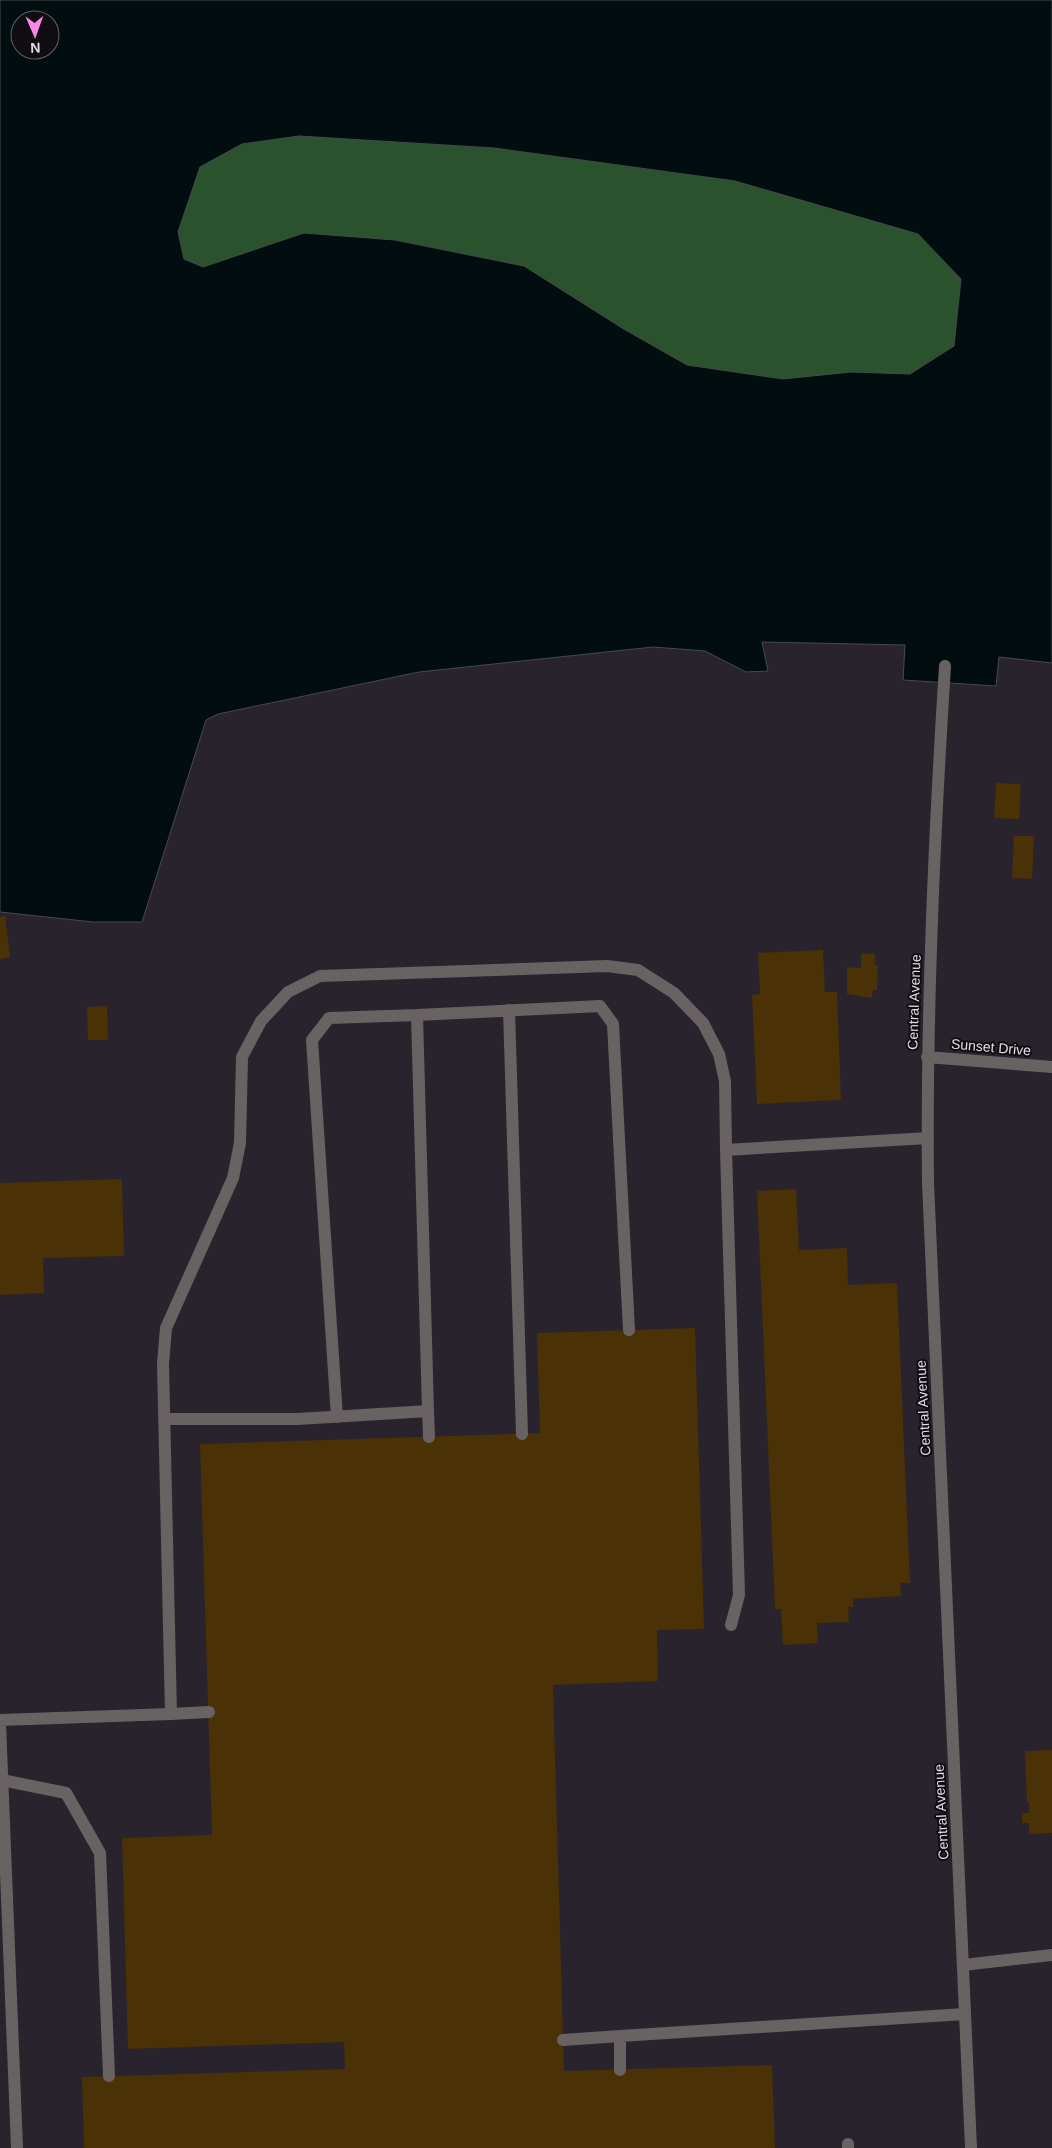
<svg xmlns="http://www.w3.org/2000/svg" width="1052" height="2148" font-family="Arial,sans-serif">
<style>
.green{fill:#2a522d}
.water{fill:#020d10;stroke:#454b4f;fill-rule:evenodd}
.building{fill:#4b3106}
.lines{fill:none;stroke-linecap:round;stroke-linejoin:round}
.minor{stroke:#696263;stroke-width:12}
.labels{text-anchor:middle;stroke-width:4;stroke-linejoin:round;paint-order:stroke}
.street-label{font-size:14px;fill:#e0dce3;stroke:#100d12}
</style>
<rect width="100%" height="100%" fill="#28232d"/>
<path class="green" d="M299 136 494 148 735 181 918 234 961 279 954 346 910 374 851 372 783 379 687 365 622 328 524 266 395 240 304 233 203 267 184 260 178 232 200 166 242 144Z"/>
<path class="water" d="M0 0H1052V663L999 657 996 686 903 680 905 645 762 642 768 671 746 672 705 651 653 647 419 672 218 714 206 720 142 922H93L0 912ZM20 20H50V50H20ZM299 136 494 148 735 181 918 234 961 279 954 346 910 374 851 372 783 379 687 365 622 328 524 266 395 240 304 233 203 267 184 259 178 232 200 167 242 144Z"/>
<path class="building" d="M996 783 1021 784 1019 819 994 818Z
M1014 836H1034L1032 879 1012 878Z
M5 916 10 957 0 959V917Z
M823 950 825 992H837L841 1100 757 1104 752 995 760 994 758 953Z
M861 954H875V965H878L877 990H873L872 998 847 994V967L861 968Z
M107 1006 108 1040H88L87 1007Z
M122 1179 124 1256 43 1258 44 1293 0 1295V1183Z
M796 1189 799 1250 847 1248 848 1285 897 1283 910 1583H900L901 1596 853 1599V1607H848L849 1622 817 1623 818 1643 783 1645 781 1609H775L757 1191Z
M695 1328 704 1629 657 1630 658 1681 553 1685 564 2071 772 2065 775 2148H84L82 2077 345 2069 344 2042 128 2049 122 1838 212 1835 200 1444 540 1433 537 1333Z
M1052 1750V1833L1029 1834V1823H1022V1813H1029V1802L1027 1803 1025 1751Z"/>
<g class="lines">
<path class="minor" d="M945 666C934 838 926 1010 928 1183L971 2148
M509 1010 522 1434
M417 1015 600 1006 613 1024 629 1330
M927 1057 1052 1067
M428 1411 429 1437
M165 1419H298L428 1411 417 1015 329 1018 312 1040 337 1417
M731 1625 739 1595 726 1150 928 1138
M171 1714 209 1712
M0 1720 171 1714 163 1364 166 1328 233 1178 240 1143 242 1057 261 1021 288 992 320 976 607 966 638 970 674 993 703 1023 719 1054 725 1081 726 1150
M0 1723 17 2148
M2 1780 66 1793 100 1853 109 2076
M963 1965 1052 1955
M563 2040 620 2036
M620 2070V2036L965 2014
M848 2144V2148"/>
</g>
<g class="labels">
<g class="street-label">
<text transform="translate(914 1002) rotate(-88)" y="5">Central Avenue</text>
<text transform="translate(991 1047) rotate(5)" y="5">Sunset Drive</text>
<text transform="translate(923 1408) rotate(-93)" y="5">Central Avenue</text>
<text transform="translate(941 1812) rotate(-93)" y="5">Central Avenue</text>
</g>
</g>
<g transform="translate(35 35) rotate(178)"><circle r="24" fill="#100d12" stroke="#636066"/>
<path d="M0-4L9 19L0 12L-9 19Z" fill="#f888ea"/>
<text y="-8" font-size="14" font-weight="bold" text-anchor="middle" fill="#e0dce3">N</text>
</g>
</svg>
